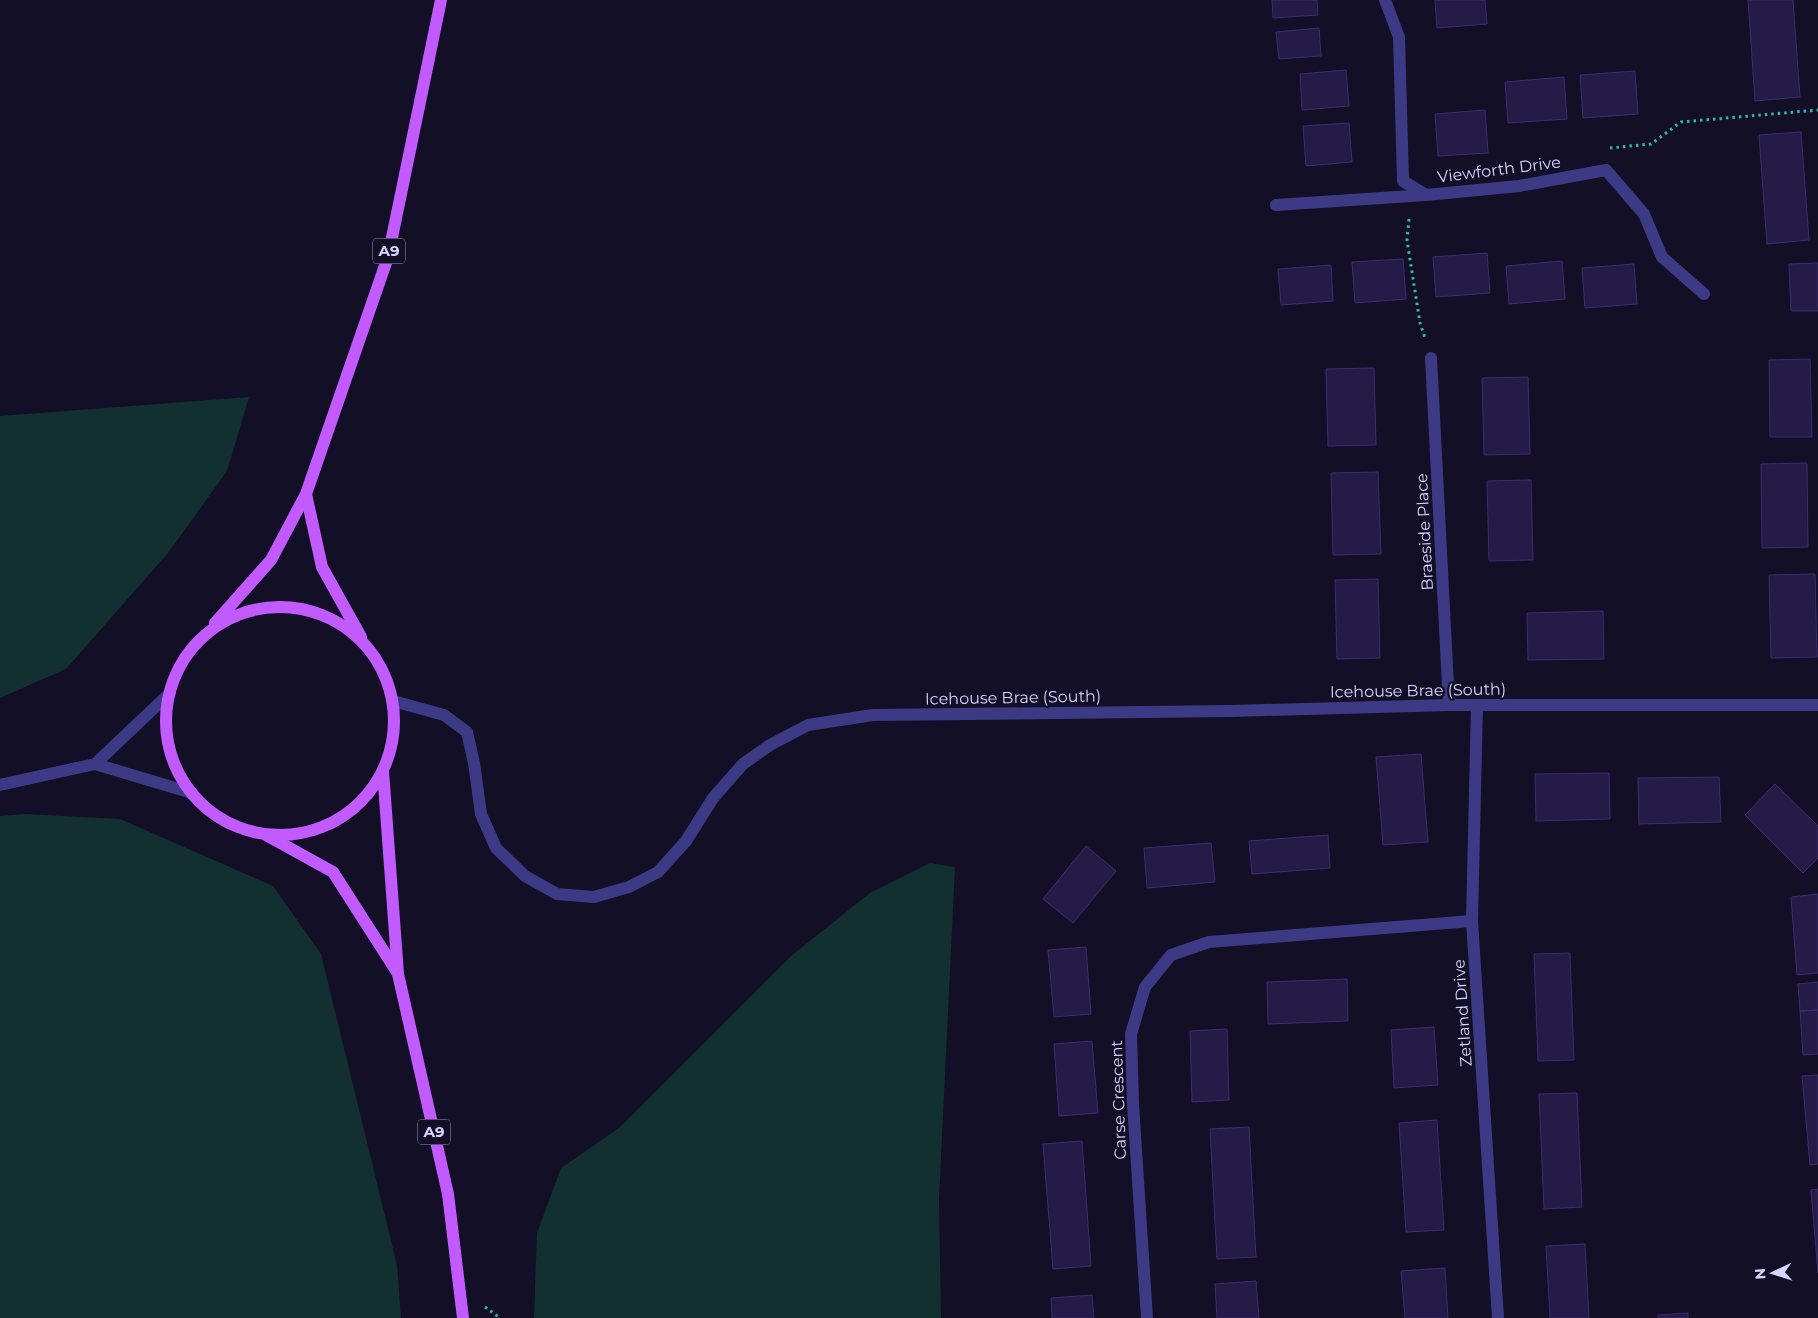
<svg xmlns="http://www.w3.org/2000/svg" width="1818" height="1318" font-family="Montserrat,sans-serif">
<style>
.green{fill:#12302f}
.building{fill:#241b47;stroke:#3b2d73}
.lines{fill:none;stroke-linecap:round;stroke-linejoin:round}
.path{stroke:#2fb8b0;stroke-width:3;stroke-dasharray:2.5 4;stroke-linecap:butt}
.minor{stroke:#3d3a85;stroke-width:12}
.major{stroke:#c25bff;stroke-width:12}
.labels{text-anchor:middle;stroke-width:4.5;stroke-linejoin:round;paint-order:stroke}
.shield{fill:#130f26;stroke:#9e99be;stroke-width:1}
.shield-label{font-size:15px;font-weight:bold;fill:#d9d4ff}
.street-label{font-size:16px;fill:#d9d4ff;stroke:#130f26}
</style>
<rect width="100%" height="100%" fill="#130f26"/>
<path class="green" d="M249 397 227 471 168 553 66 669 0 698V416Z
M26 814 120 819 273 886 321 954 397 1265 401 1318H0V816Z
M930 863 955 867 939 1199 941 1318H534L537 1233 561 1168 619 1128 791 956 870 893Z"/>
<path class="building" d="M1272 0H1317L1318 15 1273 18Z
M1435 0H1485L1487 24 1437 28Z
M1748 0H1793L1800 97 1755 101Z
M1319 28 1321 56 1279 59 1276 32Z
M1346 70 1349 106 1302 110 1300 74Z
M1635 71 1638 114 1583 118 1580 75Z
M1564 77 1567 119 1508 123 1505 82Z
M1485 110 1488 153 1438 156 1435 114Z
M1349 123 1352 162 1306 166 1303 126Z
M1801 132 1809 240 1767 244 1759 135Z
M1487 253 1490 293 1436 297 1433 257Z
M1403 259 1406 299 1355 303 1352 262Z
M1562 261 1565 299 1509 304 1506 266Z
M1818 263V311H1791L1789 264Z
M1634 264 1637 304 1585 308 1582 268Z
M1331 265 1333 301 1281 305 1278 269Z
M1810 359 1812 437H1770L1769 360Z
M1374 368 1376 445 1328 446 1326 369Z
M1528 377 1530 454 1484 455 1482 378Z
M1807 463 1808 547 1762 548 1761 464Z
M1378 472 1381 554 1333 555 1331 473Z
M1531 480 1533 560 1489 561 1487 481Z
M1815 574 1817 657 1771 658 1769 575Z
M1378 579 1380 658 1337 659 1335 580Z
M1603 611 1604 659 1528 660 1527 613Z
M1421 754 1428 842 1383 845 1376 757Z
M1609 773 1610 819 1536 821 1535 774Z
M1719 777 1721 822 1639 824 1638 778Z
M1775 784 1818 826V858L1803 873 1745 815Z
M1328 835 1330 868 1252 874 1249 841Z
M1211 843 1215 882 1147 888 1144 848Z
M1086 846 1116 871 1073 923 1043 899Z
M1818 894V973L1797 975 1791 897Z
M1086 947 1091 1014 1054 1017 1048 950Z
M1570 953 1574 1060 1538 1061 1534 954Z
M1347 979 1348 1021 1268 1024 1267 982Z
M1818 982V1010L1800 1011 1798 984Z
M1818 1010V1054L1803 1055 1800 1011Z
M1434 1027 1438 1085 1394 1088 1391 1030Z
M1227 1029 1229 1100 1192 1102 1190 1031Z
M1092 1041 1098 1113 1059 1116 1054 1044Z
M1818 1075V1164L1810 1165 1802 1076Z
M1577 1093 1582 1207 1544 1209 1539 1094Z
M1437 1120 1444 1230 1406 1232 1399 1123Z
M1249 1127 1256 1257 1217 1259 1210 1129Z
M1082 1141 1091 1266 1053 1269 1043 1144Z
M1818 1189V1273L1811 1190Z
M1585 1244 1589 1318H1550L1546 1246Z
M1445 1268 1448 1318H1405L1401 1271Z
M1256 1281 1259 1318H1217L1215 1284Z
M1092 1295 1094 1318H1052L1051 1298Z
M1688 1313V1318H1658V1315Z"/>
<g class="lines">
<path class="path" d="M1610 148 1651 144 1681 122 1818 110
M1409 219 1407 240 1420 323 1425 338
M485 1307 500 1318"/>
<path class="minor" d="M1385 0 1399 37 1403 181 1426 195 1519 186 1606 170 1644 214 1662 257 1704 294
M1276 205 1426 195
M1431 358 1449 705
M393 701 444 715 467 732 474 763 481 814 496 848 525 876 557 894 594 897 629 887 658 872 686 841 713 798 743 764 770 745 808 725 873 715 1230 711 1449 705H1818
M1477 705 1472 921 1498 1318
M95 764 170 693
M0 785 95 764 192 793
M1147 1318 1133 1104 1131 1034 1145 987 1171 955 1209 942 1472 921"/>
<path class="major" d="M306 494 322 567 361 637
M166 721a114 114 0 1 1 228 0a114 114 0 1 1-228 0Z
M215 623 271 560 306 494 388 257 441 0
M383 771 398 974 448 1194 463 1318
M266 835 333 872 397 972"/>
</g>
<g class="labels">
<g class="shield">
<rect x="373" y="238.5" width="32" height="25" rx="4"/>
<rect x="418" y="1119.5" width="32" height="25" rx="4"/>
</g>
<g class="shield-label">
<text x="389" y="256">A9</text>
<text x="434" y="1137">A9</text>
</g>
<g class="street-label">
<text transform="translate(1499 169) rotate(-7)" y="6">Viewforth Drive</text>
<text transform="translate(1424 532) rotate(-93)" y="6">Braeside Place</text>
<text transform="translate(1418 690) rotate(-1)" y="6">Icehouse Brae (South)</text>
<text transform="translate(1013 697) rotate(-1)" y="6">Icehouse Brae (South)</text>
<text transform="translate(1462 1013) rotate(-94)" y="6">Zetland Drive</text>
<text transform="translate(1118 1100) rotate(-92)" y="6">Carse Crescent</text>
</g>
</g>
<g transform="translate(1773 1273) rotate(266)" stroke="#130f26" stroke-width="4" paint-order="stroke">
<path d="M0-4L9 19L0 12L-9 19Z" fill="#d9d4ff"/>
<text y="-8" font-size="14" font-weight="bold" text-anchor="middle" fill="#d9d4ff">N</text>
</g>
</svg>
